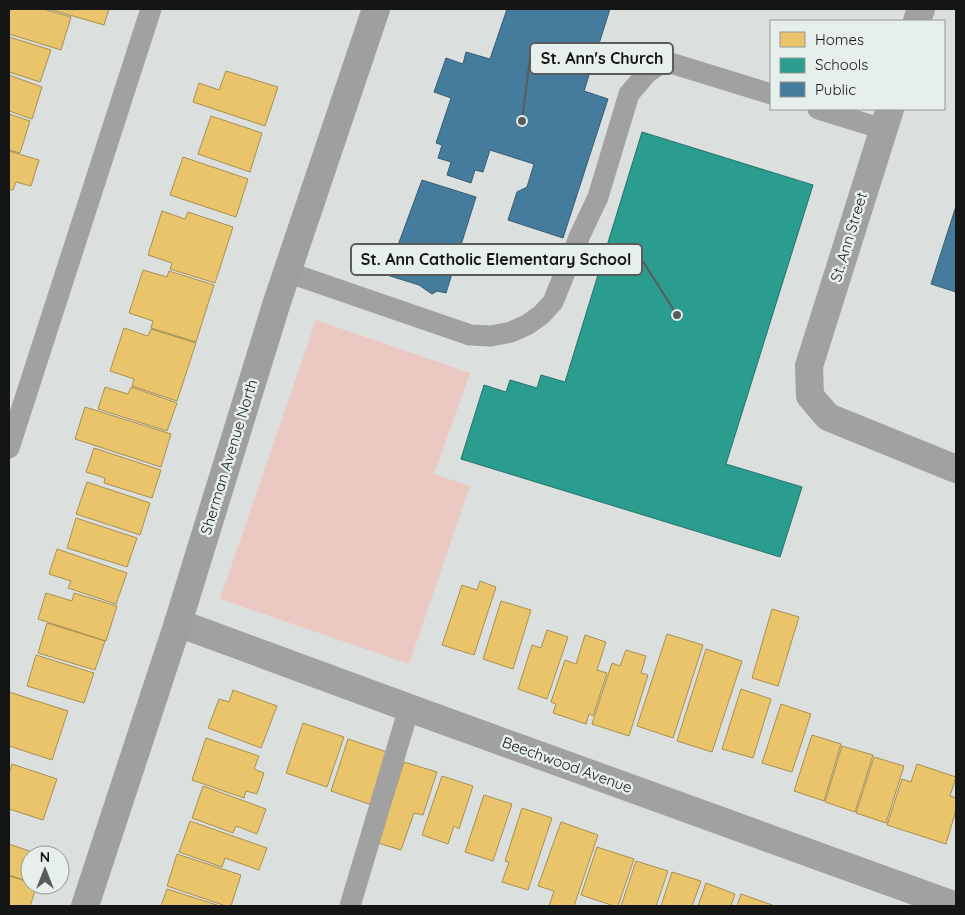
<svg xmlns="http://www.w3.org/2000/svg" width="965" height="915" font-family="Quicksand,sans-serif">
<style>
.green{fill:#ecc8c3}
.homes{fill:#e9c46a;stroke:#a99051}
.schools{fill:#2a9d8f;stroke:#23746b}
.public{fill:#457b9d;stroke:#365d74}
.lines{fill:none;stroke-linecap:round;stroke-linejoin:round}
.lane{stroke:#a0a1a0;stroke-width:21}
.street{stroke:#a0a1a0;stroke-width:28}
.secondary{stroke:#a09f9f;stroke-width:28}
.labels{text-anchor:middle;stroke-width:5;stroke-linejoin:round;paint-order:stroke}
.street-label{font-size:15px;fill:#141616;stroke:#e7efed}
.leader{fill:none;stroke:#5a5c5c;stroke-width:2}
.callout-dot{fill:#5a5c5c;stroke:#e7efed;stroke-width:2}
.callout{fill:#e7efed;stroke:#5a5c5c;stroke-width:2}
.callout-label{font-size:16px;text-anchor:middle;font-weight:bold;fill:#141616}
</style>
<rect width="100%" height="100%" fill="#dbdfde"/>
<path class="green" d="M316 320 470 373 434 474 470 486 409 664 220 599Z"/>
<path class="homes" d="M9 9H43L71 17 61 50 9 34Z
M49 9H109L104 25Z
M9 37 51 50 40 82 9 72Z
M226 71 278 87 265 126 193 102 199 83 219 90Z
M9 75 42 87 32 119 9 111Z
M9 114 30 121 20 153 9 150Z
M211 116 262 133 250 172 198 154Z
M9 151 39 160 31 186 16 182 13 190 9 189Z
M183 157 248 179 236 217 170 195Z
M162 211 185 219 188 212 233 227 215 283 170 269 172 263 148 255Z
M143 270 167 277 169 271 214 285 196 342 151 328 153 321 129 313Z
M124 328 148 336 151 329 196 343 177 401 132 386 134 379 110 371Z
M105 387 128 394 131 387 177 403 167 431 98 409Z
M85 407 171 434 161 467 75 439Z
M94 448 161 470 152 498 104 483 105 478 86 472Z
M87 482 150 503 140 535 76 514Z
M76 518 137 538 127 567 67 548Z
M57 549 127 573 116 604 68 588 71 581 49 574Z
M480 581 496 587 474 655 442 645 462 585 477 590Z
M46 593 72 601 74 593 117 606 106 641 38 619Z
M501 601 531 610 513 669 483 659Z
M772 609 799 617 778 686 752 678Z
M47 623 105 641 95 670 38 653Z
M547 630 568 637 547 699 518 689 532 645 541 648Z
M667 634 703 645 673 738 637 726Z
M585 635 606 642 597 670 607 673 593 716 589 714 586 724 553 713 556 704 551 702 565 660 576 664Z
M706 649 742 661 712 752 677 741Z
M626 650 646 656 641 673 648 675 629 736 592 724 612 663 620 666Z
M36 655 94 673 84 703 27 686Z
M741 689 771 699 753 758 722 749Z
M233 690 277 706 261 748 208 728 219 699 229 702Z
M9 692 68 711 52 760 9 746Z
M781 704 811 714 792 772 762 763Z
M303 723 344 737 327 787 286 773Z
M812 735 841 744 824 801 794 791Z
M206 738 259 756 254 769 264 773 257 794 246 791 244 798 192 780Z
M348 739 390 753 372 805 331 791Z
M842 746 873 755 855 812 825 802Z
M874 757 904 766 886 823 856 813Z
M404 762 437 772 423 815 414 813 401 850 378 843Z
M12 764 57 779 43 820 9 809V770L10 771Z
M917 764 956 777 950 796 956 798V810L946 844 887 825 902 779 911 782Z
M442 776 473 786 459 829 454 826 448 844 422 835Z
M203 786 266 809 257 834 236 826 233 833 192 818Z
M484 795 512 804 493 861 465 852Z
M522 808 552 818 528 890 502 882 509 862 505 861Z
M190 821 267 848 259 870 225 858 222 867 179 852Z
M561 822 598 835 574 906H549L554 891 538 886Z
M9 844 35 853V855H30V869L26 881 9 875Z
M597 847 634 859 618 906H614L581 895Z
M177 854 241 875 231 906H226L167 886Z
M636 861 668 871 656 906H621Z
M672 872 701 881 692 906H661Z
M9 876 30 882V885H37L30 906H9Z
M706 883 735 894 731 906H698Z
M167 889 220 906H161Z
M741 894 775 906H737Z"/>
<path class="schools" d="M642 132 813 185 726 464 802 487 780 557 461 459 484 385 506 392 510 380 537 388 541 375 565 382Z"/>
<path class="public" d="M507 9H610L584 91 608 99 563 238 508 220 517 192 527 187 534 164 490 150 483 172 475 170 471 183 447 175 451 162 438 158 442 145 436 143 451 98 434 92 446 58 463 64 466 52 490 59Z
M422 180 476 197 446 293 437 291 432 294 419 285 387 275Z
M956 206V292L931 284Z"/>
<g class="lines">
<path class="lane" d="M818 109 883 129
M287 272 470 335 491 336 511 332 527 325 541 315 553 302 580 235 598 197 629 94 647 73 664 61 771 94
M9 448 151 9
M350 906 409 708"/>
<path class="street" d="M917 21 921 9
M890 109 809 366 810 396 828 417 956 469
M178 623 409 708 956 906"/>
<path class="secondary" d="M85 906 178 623 277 302 376 9"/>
</g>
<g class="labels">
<g class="street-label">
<text transform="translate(849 237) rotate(-73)" y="5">St. Ann Street</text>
<text transform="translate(229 457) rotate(-73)" y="5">Sherman Avenue North</text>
<text transform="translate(567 765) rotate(20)" y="5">Beechwood Avenue</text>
</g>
</g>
<path class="leader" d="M522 121L530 58M677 315L642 260"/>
<g class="callout-dot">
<circle cx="522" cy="121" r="5"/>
<circle cx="677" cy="315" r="5"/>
</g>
<g class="callout">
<rect x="530" y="43" width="143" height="31" rx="5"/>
<rect x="351" y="244" width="291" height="31" rx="5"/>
</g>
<g class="callout-label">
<text x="602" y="64">St. Ann's Church</text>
<text x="496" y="265">St. Ann Catholic Elementary School</text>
</g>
<rect width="965" height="915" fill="none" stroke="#141616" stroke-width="20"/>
<rect x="770" y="20" width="175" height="90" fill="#e7efed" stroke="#939897"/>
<rect x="780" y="32" width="25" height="15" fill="#e9c46a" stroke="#939897"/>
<text x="815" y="45" font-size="15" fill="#141616">Homes</text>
<rect x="780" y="58" width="25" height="15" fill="#2a9d8f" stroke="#939897"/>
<text x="815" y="70" font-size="15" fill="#141616">Schools</text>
<rect x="780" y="82" width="25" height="15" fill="#457b9d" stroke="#939897"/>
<text x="815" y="95" font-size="15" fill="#141616">Public</text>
<g transform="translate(45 870)"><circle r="24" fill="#e7efed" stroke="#939897"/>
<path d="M0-4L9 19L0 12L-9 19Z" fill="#5a5c5c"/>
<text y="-8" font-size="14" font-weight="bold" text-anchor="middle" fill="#141616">N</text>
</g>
</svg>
